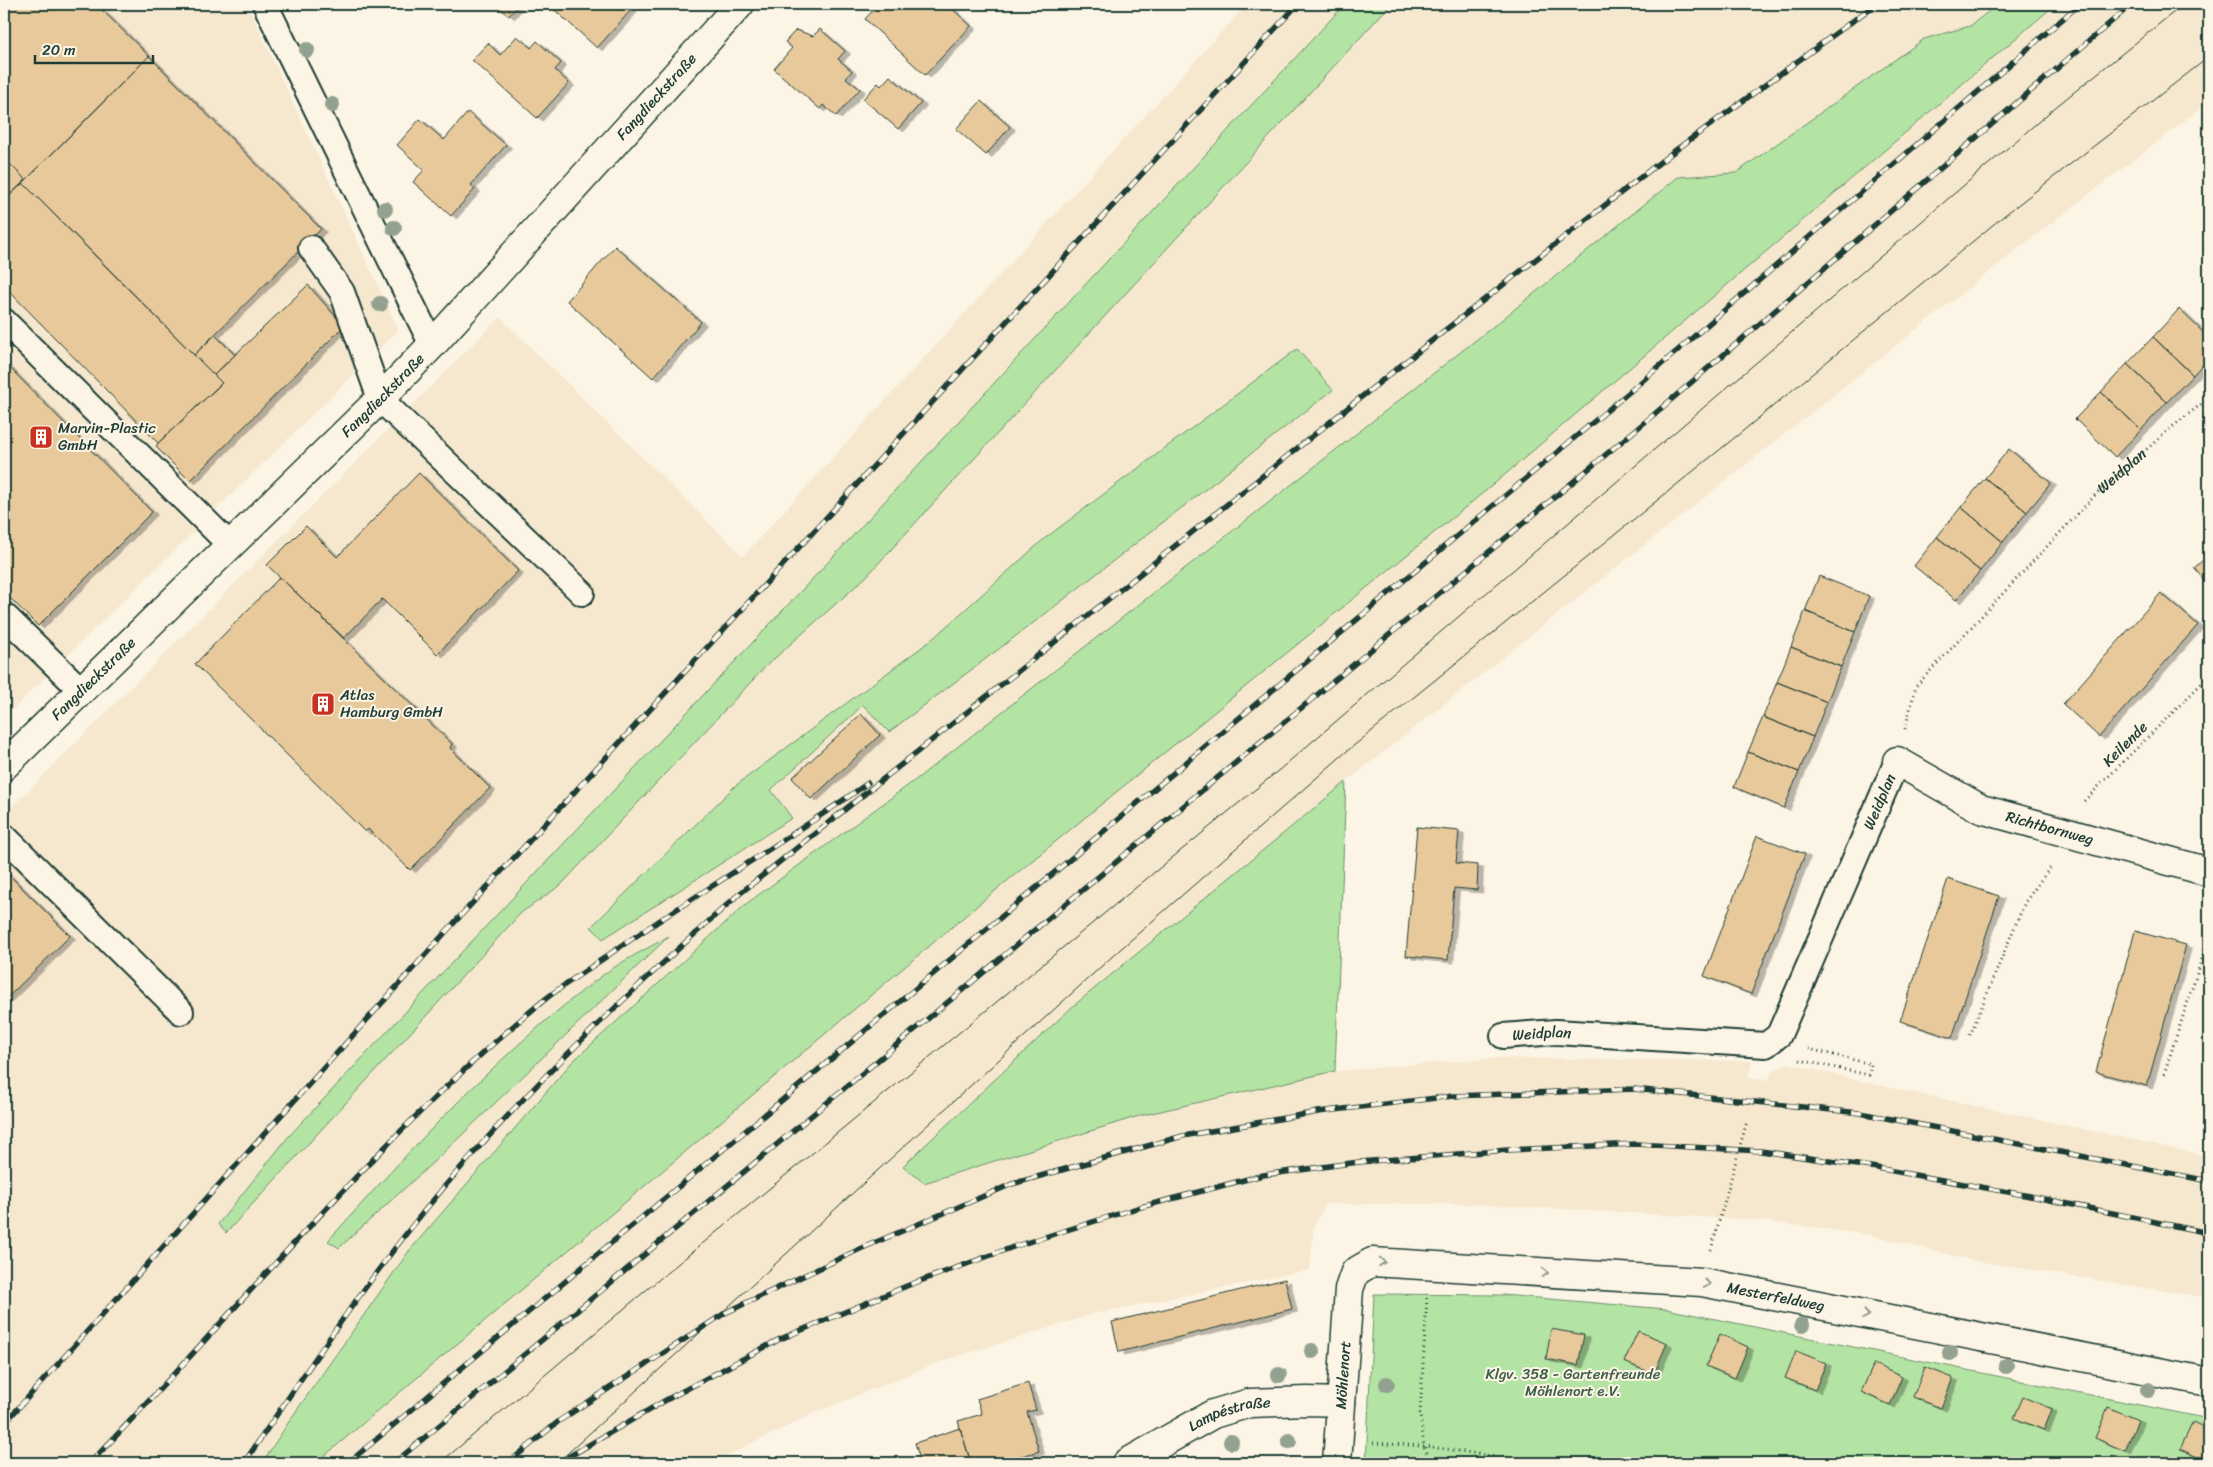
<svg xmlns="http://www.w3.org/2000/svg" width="2213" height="1467" font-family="Sriracha,sans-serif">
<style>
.built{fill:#f6e8cf}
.green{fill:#b4e4a4;stroke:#6a906c}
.building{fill:#e8c99b;stroke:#1f3d34;filter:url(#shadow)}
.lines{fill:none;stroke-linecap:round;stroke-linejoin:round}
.lane-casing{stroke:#1f3d34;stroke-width:28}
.street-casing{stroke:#1f3d34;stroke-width:31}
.path{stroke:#1f3d34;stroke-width:3;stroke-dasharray:1 4;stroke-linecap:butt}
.lane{stroke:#fcf5e5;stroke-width:24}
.street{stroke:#fcf5e5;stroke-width:28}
.tram{stroke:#1f3d34;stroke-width:1}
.rail-casing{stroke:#1f3d34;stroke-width:5.5}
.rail{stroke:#fcf5e5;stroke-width:4;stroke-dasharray:11;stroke-linecap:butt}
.tree{fill:#93a290}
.oneway{stroke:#8e998c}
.labels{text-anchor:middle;stroke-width:4;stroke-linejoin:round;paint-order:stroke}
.street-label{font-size:15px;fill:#1f3d34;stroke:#fcf5e5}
.poi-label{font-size:15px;fill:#1f3d34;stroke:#fcf5e5;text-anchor:start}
.park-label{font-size:15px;fill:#3d5e4a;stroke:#fcf5e5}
</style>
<defs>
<filter id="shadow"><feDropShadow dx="5.5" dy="3" stdDeviation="0" flood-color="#0004"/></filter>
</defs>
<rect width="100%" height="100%" fill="#fcf5e5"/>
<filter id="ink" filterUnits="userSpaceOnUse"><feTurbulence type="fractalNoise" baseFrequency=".02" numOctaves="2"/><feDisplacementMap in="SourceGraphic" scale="10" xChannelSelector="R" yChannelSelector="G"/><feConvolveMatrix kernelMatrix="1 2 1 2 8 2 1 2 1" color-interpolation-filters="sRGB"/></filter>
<g filter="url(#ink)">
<path class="built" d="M4 4H247L399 330 4 718Z
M1247 4H2209V102L2023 245 1346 782 1072 1007 1139 1116 1335 1071 1498 1058 1752 1061 1748 1078 1769 1080 1772 1072 1787 1063 1878 1085 2209 1156V1298L1975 1261 1870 1235 1754 1220 1471 1204H1326L1314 1226 1310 1270 1094 1314 937 1363 817 1412 712 1463H4V815L500 317 743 556Z"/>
<path class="green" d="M1345 4H1391L866 577 766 666 561 885 521 913 226 1233 218 1224 289 1136 847 542Z
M1998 4H2056L1494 484 984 900 316 1463H262L292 1417 409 1251 572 1062 746 904 914 781 1500 321 1678 177 1736 173 1924 39 1970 26Z
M1297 349 1333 390 1049 611 889 732 863 705 771 790 792 818 603 939 591 927 735 786 930 641 1044 539Z
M1346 782 1335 1071 1139 1116 924 1183 903 1166 1072 1007Z
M669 936 439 1157 339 1248 328 1241C413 1146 501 1051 603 975 623 960 647 949 669 936Z
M1374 1294 1503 1295 1666 1309 2209 1419V1463H1366Z"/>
<path class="building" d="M4 4H96L149 56 26 180 4 158Z
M495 4H519L509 16Z
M548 4H626L632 9 597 48Z
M879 4H947L971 26 925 75 865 19Z
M820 29 845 51 838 59 852 71 846 78 860 89 836 116 823 105 820 109 774 69 792 48 785 42 796 30 813 36Z
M517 36 531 48 537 41 561 63 555 70 569 83 537 118 472 60 488 43 500 55Z
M149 56 321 229 194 355 23 183Z
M890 76 921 103 898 129 863 99 878 83 881 86Z
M981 101 1010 127 986 155 956 129Z
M468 112 506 145 471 185 475 189 451 216 413 182 424 170 397 145 420 119 444 140Z
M4 158 26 180 4 200Z
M23 183 222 383 158 443 4 286V201Z
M615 246 701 322 653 378 567 301Z
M308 285 344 326 190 481 156 447 158 443 222 383 214 375Z
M2179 309 2209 338V357L2193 375 2153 337Z
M215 335 235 355 214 375 194 355Z
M2153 337 2193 375 2167 402 2127 364Z
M4 362 152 512 38 626 4 592Z
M2127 364 2167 402 2141 430 2101 392Z
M2101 392 2141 430 2115 457 2075 419Z
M2009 449 2051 483 2027 512 1985 478Z
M419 473 518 571 437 654 382 599 344 638 267 565 306 526 337 557Z
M1985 478 2027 512 2003 542 1961 507Z
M1961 507 2003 542 1980 571 1937 537Z
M1937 537 1980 571 1956 600 1914 566Z
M2209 555V586L2194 568Z
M1819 576 1869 596 1855 632 1805 611Z
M280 577 452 744 450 748 490 788 410 870 368 829 365 832 195 664Z
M2161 593 2198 625 2099 737 2063 704Z
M1805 611 1855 632 1841 667 1791 647Z
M1791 647 1841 667 1827 702 1777 682Z
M1777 682 1827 702 1813 737 1763 717Z
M861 714 880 735 811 799 792 778Z
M1763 717 1813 737 1799 772 1748 752Z
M1748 752 1799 772 1784 808 1734 787Z
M1417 827 1459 831 1456 863 1478 865 1477 890 1454 888 1448 960 1406 956Z
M1757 836 1805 854 1751 994 1704 976Z
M4 870 70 936 4 1001Z
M1948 879 1999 896 1952 1038 1900 1021Z
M2135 931 2186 945 2147 1086 2096 1072Z
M1285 1279 1292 1309 1119 1352 1112 1322Z
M1551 1329 1584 1335 1578 1365 1546 1359Z
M1638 1331 1667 1343 1654 1374 1624 1362Z
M1720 1334 1748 1347 1735 1378 1706 1366Z
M1796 1351 1826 1363 1815 1390 1785 1378Z
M1874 1364 1902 1377 1890 1405 1861 1392Z
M1925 1367 1953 1378 1941 1408 1913 1397Z
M1028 1383 1036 1410 1027 1412 1039 1451 997 1463 995 1458 980 1463H971L958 1421 982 1414 977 1399Z
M2023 1397 2052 1409 2044 1430 2014 1418Z
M2108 1407 2138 1420 2125 1451 2095 1438Z
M2193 1422 2209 1430 2208 1462 2180 1449Z
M960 1428 971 1463H921L915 1443Z"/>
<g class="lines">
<g class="lane-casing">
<g id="lane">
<path d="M265 4 432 345"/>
<path d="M311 248 342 292 380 399 582 593"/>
<path d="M4 321 230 545"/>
<path d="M4 615 81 690"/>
<path d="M4 836 181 1012"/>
<path id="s2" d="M1503 1036 1556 1032 1766 1045 1779 1035 1897 761"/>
</g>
</g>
<g class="street-casing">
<g id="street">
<path id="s3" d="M1897 761 1981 809 2209 872"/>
<path id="s4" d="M4 766 380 399 432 345 740 4"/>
<path id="s5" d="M1127 1463 1213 1414 1250 1403 1307 1401 1341 1402"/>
<path id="s6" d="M1337 1463 1349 1289 1355 1272 1372 1262 1702 1282 2209 1382"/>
</g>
</g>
<g class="path">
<path id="s1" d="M1905 729 1916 686 2101 489 2172 427 2209 398"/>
<path d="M2084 801 2209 676"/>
<path d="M1970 1035 2025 902 2052 865"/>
<path d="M1800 1060 1869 1075 1871 1064 1809 1049"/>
<path d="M2164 1074 2209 937"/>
<path d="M1711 1250 1747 1121"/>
<path d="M1427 1298 1420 1415 1424 1446 1431 1463"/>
<path d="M1373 1443 1424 1446 1541 1463"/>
</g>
<use href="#lane" class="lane"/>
<use href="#street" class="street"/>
<path class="tram" d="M440 1463 669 1271 1279 770 2058 105 2184 4
M557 1463 1116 953 1346 752 1738 435 2006 214 2209 57"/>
<g class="rail-casing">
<path id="rail" d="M4 1424 443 935 1298 4
M90 1463C240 1309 376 1138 543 1001 563 985 586 971 607 956 693 896 783 843 868 783
M244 1463C308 1369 371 1273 445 1186 534 1081 635 987 738 895L1439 335 1673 152 1876 4
M348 1463 1634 388 2080 4
M394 1463 1651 417 2132 4
M508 1463 559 1421 725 1313 860 1249 1012 1184 1183 1136 1318 1112 1453 1096 1634 1089 1860 1113 2209 1181
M558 1463 666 1400 778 1340 909 1285 1016 1246 1137 1208 1263 1175 1359 1162 1508 1150 1636 1144 1761 1151 1871 1167 2030 1196 2209 1233"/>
</g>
<use href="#rail" class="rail"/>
</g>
<g class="tree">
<circle cx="307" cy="50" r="8"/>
<circle cx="332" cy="105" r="8"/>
<circle cx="385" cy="209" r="8"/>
<circle cx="394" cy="228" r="8"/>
<circle cx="380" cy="304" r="8"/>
<circle cx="1802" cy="1325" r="8"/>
<circle cx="1312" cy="1351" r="8"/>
<circle cx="1950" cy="1353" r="8"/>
<circle cx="2006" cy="1366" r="8"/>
<circle cx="1279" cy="1375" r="8"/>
<circle cx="1387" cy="1384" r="8"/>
<circle cx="2148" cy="1390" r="8"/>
<circle cx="1289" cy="1441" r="8"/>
<circle cx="1231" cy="1442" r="8"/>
</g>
<defs><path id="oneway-chevron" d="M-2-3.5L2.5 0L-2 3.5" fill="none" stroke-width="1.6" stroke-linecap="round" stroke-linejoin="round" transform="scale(1.25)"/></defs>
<g class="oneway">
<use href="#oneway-chevron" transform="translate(1382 1262) rotate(4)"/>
<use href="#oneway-chevron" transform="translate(1545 1273) rotate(3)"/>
<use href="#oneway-chevron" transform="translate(1707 1284) rotate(9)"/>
<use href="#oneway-chevron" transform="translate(1866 1315) rotate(11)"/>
</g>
</g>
<defs>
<g id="building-square" transform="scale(1.25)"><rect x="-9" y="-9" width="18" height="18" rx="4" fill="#c8321e" stroke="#fcf5e5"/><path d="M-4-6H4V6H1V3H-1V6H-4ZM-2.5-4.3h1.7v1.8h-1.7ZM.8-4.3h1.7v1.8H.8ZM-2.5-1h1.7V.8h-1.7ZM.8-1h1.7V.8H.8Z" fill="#fff"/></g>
</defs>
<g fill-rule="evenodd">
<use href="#building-square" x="41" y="437"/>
<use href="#building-square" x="323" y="704"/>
</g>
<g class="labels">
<g class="street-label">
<text dy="5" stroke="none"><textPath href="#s4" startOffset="935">Fangdieckstraße</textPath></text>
<text dy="5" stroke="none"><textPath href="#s4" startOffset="530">Fangdieckstraße</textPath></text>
<text dy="5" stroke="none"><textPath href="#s1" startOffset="342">Weidplan</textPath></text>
<text dy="5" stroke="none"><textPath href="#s4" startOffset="125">Fangdieckstraße</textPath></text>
<text transform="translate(2125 744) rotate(-45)" y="5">Keilende</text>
<text dy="5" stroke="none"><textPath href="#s2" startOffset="534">Weidplan</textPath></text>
<text dy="5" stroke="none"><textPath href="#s3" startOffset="168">Richtbornweg</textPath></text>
<text dy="5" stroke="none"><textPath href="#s2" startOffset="39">Weidplan</textPath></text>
<text dy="5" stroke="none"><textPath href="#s6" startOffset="618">Mesterfeldweg</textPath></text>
<text dy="5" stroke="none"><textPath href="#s6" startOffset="88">Möhlenort</textPath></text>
<text dy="5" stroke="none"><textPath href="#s5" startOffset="115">Lampéstraße</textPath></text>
</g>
<g class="poi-label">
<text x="58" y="433">Marvin-Plastic<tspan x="58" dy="17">GmbH</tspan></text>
<text x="340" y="700">Atlas<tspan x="340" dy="17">Hamburg GmbH</tspan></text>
</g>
<g class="park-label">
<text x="1573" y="1379">Klgv. 358 - Gartenfreunde<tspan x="1573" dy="17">Möhlenort e.V.</tspan></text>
</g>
</g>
<rect width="2213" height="1467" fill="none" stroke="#fcf5e5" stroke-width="20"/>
<rect x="10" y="10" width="2193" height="1447" fill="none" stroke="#1f3d34" stroke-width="2" filter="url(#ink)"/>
<path d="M35 55v8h118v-8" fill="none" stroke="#1f3d34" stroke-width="2.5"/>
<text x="42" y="55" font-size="15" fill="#1f3d34" stroke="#fcf5e5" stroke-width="4" paint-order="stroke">20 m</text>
</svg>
